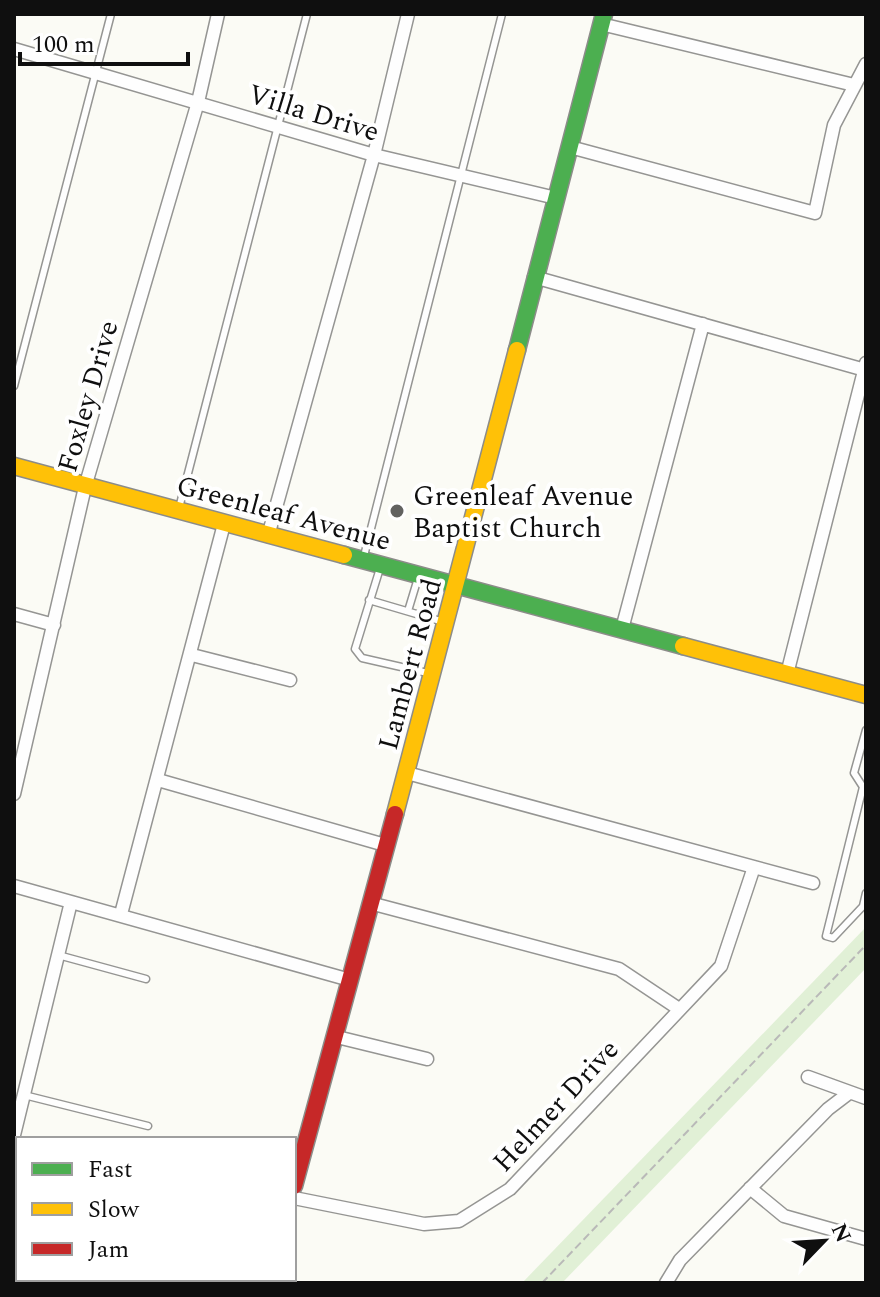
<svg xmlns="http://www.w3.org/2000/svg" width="880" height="1297" font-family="Spectral,serif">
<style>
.grass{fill:#e1f0d6}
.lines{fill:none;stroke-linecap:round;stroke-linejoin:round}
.lane-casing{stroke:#959593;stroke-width:9}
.street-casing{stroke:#959593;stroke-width:15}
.fast-casing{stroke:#8c8c89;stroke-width:19}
.slow-casing{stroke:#8c8c89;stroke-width:19}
.jam-casing{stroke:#8c8c89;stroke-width:19}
.path{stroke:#b9b9b8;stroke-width:2;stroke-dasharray:8 4;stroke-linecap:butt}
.lane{stroke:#fefefe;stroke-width:6}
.street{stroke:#fefefe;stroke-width:12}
.fast{stroke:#4caf50;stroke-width:16}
.slow{stroke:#ffc107;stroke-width:16}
.jam{stroke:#c62828;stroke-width:16}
.poi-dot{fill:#626260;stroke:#fff;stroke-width:3}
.labels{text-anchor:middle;stroke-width:8;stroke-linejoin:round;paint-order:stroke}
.street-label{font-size:28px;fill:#0f0f0f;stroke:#fff}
.poi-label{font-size:28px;fill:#0f0f0f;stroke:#fff;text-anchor:start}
</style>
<rect width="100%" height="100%" fill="#fbfbf5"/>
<path class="grass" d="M866 927V968L562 1283H522Z"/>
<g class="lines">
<g class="lane-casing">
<path id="lane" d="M14 386 111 14
M179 508 307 14
M364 556 502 14
M381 565 355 649 362 658 432 674
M369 600 447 623
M408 611 418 578
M866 730 854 773 863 787 826 936 833 938 866 903
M863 906 866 893
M58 955 146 979
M24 1095 148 1126
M14 1246 18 1234
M55 1283 56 1279
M98 1283 99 1279
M132 1283 133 1279
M176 1283 177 1279
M185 1283H187"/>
</g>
<g class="street-casing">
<path id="street" d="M601 24 854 85
M14 49 374 155 556 198
M570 147 815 213 834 125 866 64
M534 277 865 370
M268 536 374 155 408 14
M14 614 54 625
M622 629 703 324
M192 655 290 680
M787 674 866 363
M407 773 813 883
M158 780 385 845
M14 794 85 487 198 102 218 14
M14 886 350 980
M370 903 619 969 679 1009
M121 914 224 524
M337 1037 427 1059
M808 1077 866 1098
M14 1135 71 902
M750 1188 784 1216 866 1239
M294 1198 424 1224 459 1221 510 1189 721 966 754 867
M666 1283 680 1260 828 1109 849 1093"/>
</g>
<g class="fast-casing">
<path id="fast" d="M517 350 604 14
M344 555 683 646"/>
</g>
<g class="slow-casing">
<path id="slow" d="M14 466 344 555
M683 646 866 695
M395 814 517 350
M271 1283 272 1279"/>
</g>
<g class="jam-casing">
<path id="jam" d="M294 1186 395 814"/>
</g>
<path class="path" d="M542 1283 866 945"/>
<use href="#lane" class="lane"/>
<use href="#street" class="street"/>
<use href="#fast" class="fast"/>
<use href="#slow" class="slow"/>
<use href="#jam" class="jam"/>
</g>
<circle class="poi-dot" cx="397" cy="511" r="8"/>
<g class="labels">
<g class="street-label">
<text transform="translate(314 112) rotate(17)" y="10">Villa Drive</text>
<text transform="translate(87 396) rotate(-74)" y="10">Foxley Drive</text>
<text transform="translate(284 512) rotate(15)" y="10">Greenleaf Avenue</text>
<text transform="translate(409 664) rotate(-75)" y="10">Lambert Road</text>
<text transform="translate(555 1105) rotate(-47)" y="10">Helmer Drive</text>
</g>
<g class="poi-label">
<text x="413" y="505">Greenleaf Avenue<tspan x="413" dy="32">Baptist Church</tspan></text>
</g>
</g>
<rect width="880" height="1297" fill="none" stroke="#0f0f0f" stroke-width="32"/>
<rect x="16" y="1137" width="280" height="144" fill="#ffffff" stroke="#9f9f9f" stroke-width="2"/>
<rect x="32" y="1163" width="40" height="12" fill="#4caf50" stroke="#9f9f9f" stroke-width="2"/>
<text x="88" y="1177" font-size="24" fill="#0f0f0f">Fast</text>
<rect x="32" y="1203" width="40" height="12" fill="#ffc107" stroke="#9f9f9f" stroke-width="2"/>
<text x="88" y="1217" font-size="24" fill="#0f0f0f">Slow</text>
<rect x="32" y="1243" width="40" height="12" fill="#c62828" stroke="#9f9f9f" stroke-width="2"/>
<text x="88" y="1257" font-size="24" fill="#0f0f0f">Jam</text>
<g transform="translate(824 1241) rotate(65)" stroke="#ffffff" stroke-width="6" paint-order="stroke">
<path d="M0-6L14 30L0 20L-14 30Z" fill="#0f0f0f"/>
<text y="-12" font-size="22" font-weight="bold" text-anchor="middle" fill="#0f0f0f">N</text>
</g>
<path d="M20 52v12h168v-12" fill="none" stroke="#0f0f0f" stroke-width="4"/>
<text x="32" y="52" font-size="24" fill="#0f0f0f" stroke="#ffffff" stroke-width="6" paint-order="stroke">100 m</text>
</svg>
